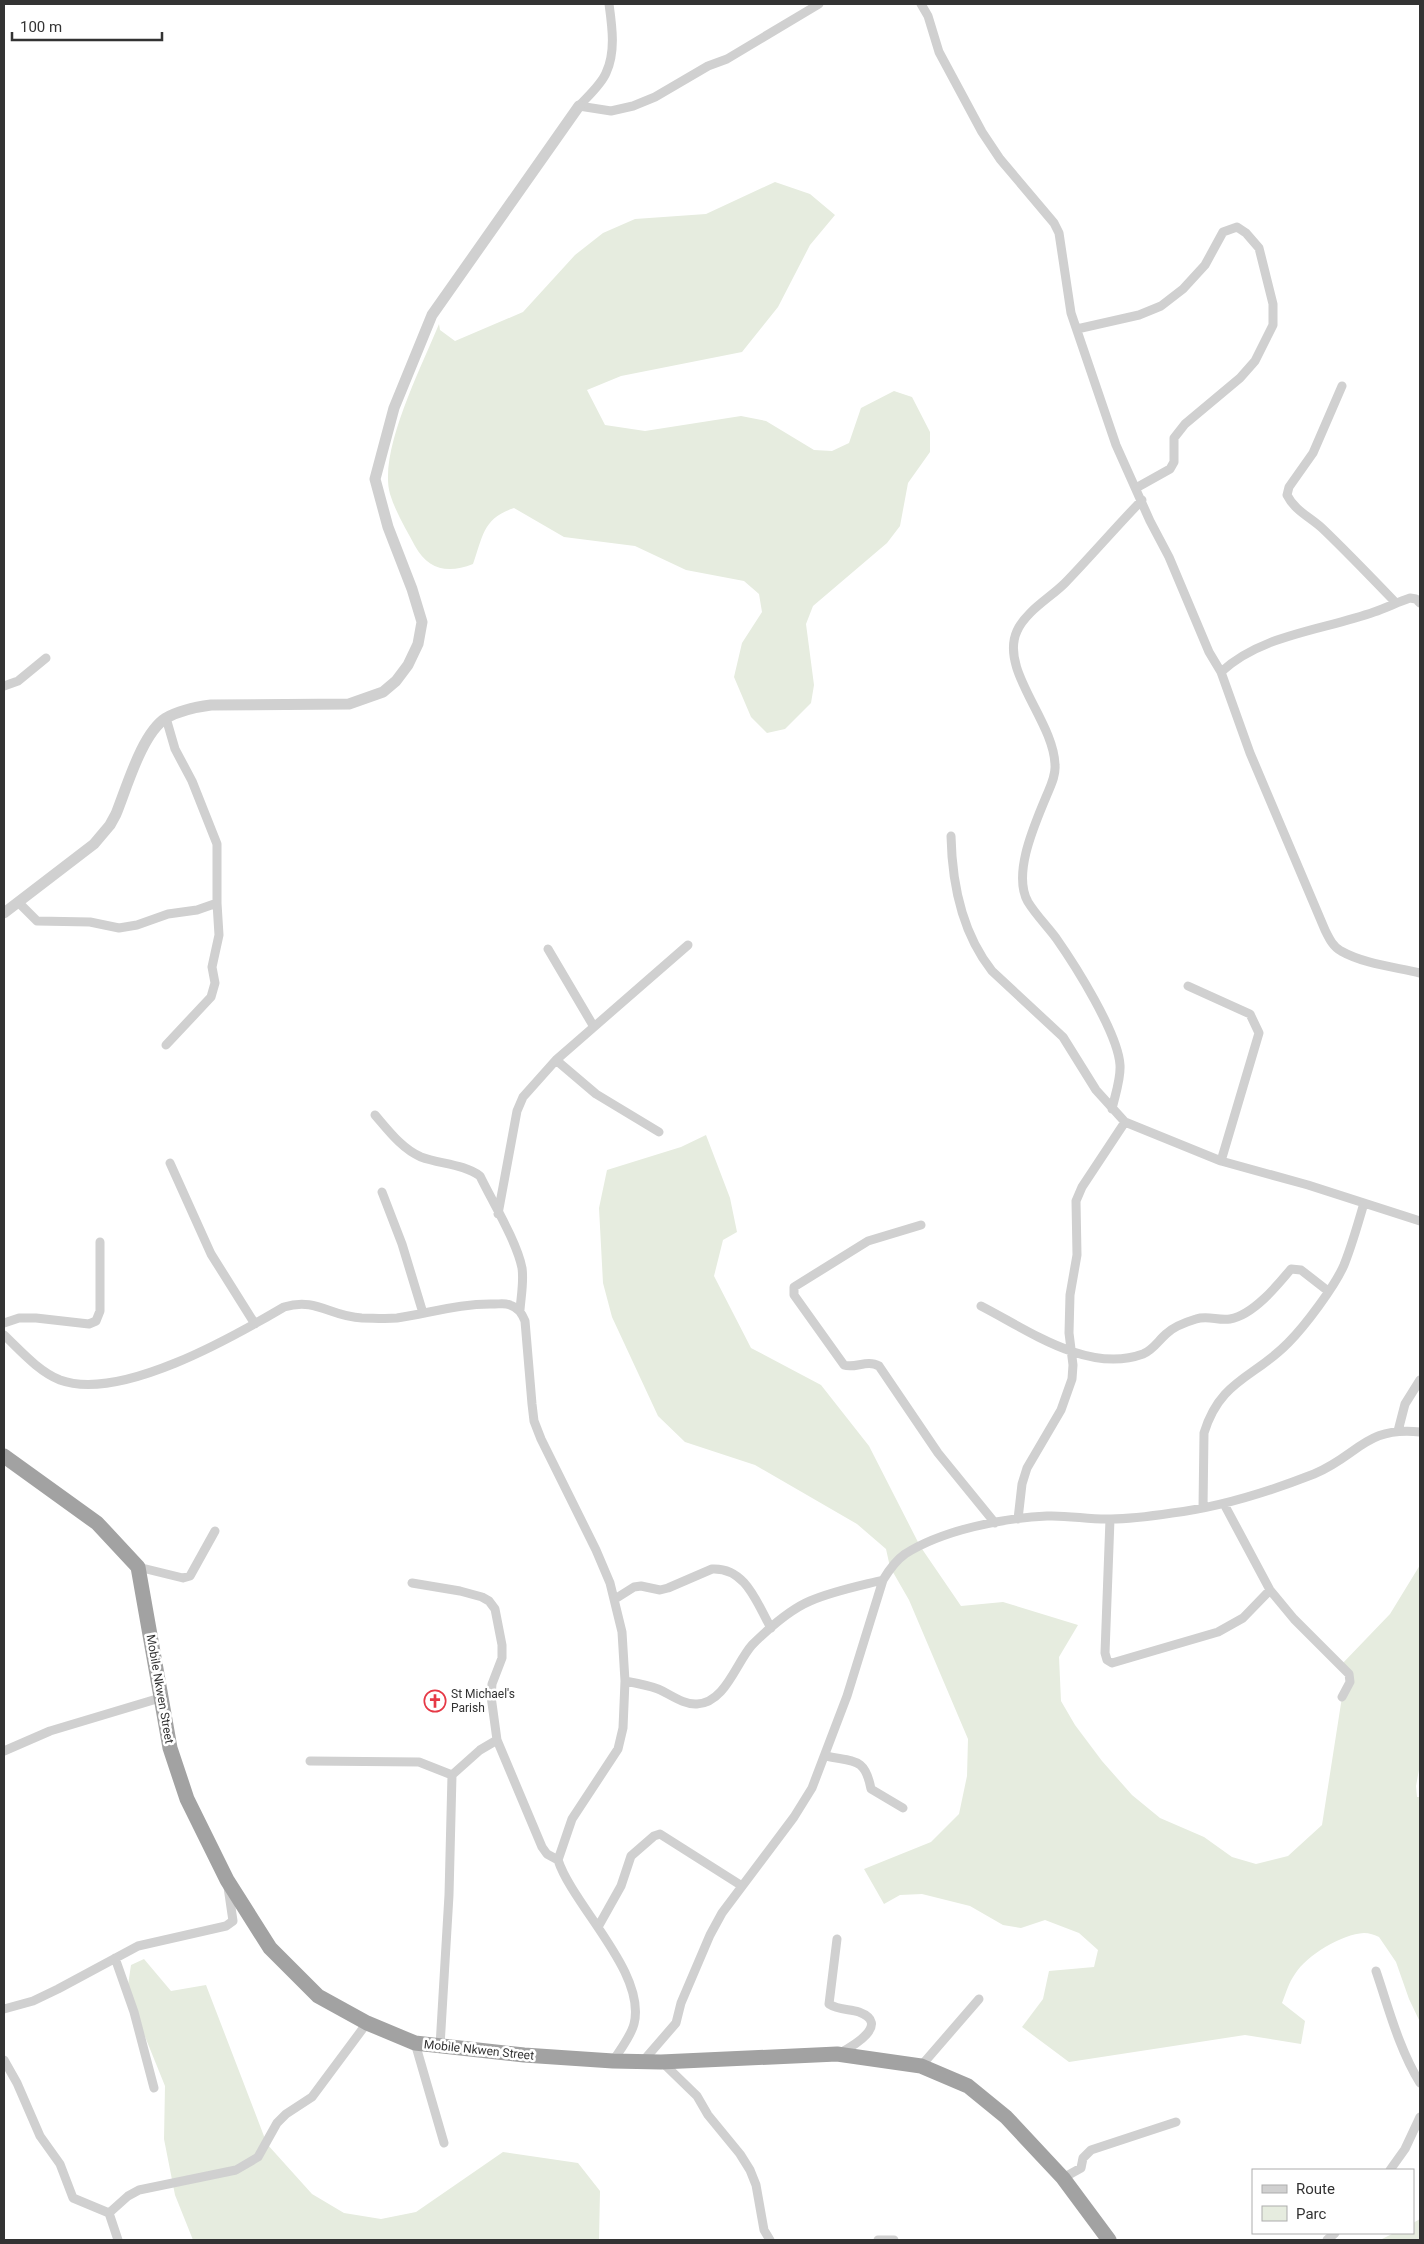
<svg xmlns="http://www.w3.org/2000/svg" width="1424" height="2244" font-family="Roboto,sans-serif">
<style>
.green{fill:#e6ecdf}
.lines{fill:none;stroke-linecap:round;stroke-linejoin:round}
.minor{stroke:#d0d0d0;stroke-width:9}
.tertiary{stroke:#d0d0d0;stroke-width:11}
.trunk{stroke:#a2a2a2;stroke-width:15}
.labels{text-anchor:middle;stroke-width:5;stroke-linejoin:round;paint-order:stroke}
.street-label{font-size:12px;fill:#333;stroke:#fff}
.poi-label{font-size:12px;fill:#333;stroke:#fff;text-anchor:start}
</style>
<rect width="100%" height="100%" fill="#fff"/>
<path class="green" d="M775 182 810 194 835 215 810 245 778 307 742 352 621 376 587 390 605 425 645 431 741 416 766 421 814 450 832 451 849 443 861 408 894 391 912 397 930 432V452L908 483 900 526 887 543 813 606 806 624 814 685 811 703 785 729 767 733 751 717 734 677 742 643 762 612 759 594 744 581 686 570 635 546 564 537 514 508C483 518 483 536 473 564 448 574 428 570 415 546 406 529 396 513 390 494 378 451 422 366 439 324L440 330 455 341 523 312 575 255 603 233 635 219 706 214Z
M706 1135 730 1198 737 1232 723 1240 714 1276 751 1348 821 1385 869 1446 920 1546 961 1606 1003 1602 1078 1625 1059 1657 1061 1701 1075 1725 1102 1761 1132 1795 1160 1818 1204 1837 1232 1857 1256 1864 1288 1856 1322 1825 1342 1697 1350 1682 1341 1665 1390 1614 1420 1565V1764L1416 1786 1417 1797H1420V2022L1409 1999 1396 1962 1379 1937C1375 1935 1369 1933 1364 1933 1342 1934 1307 1955 1295 1974 1289 1982 1286 1993 1282 2003L1305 2021 1301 2044 1245 2035 1069 2062 1022 2027 1043 1999 1049 1971 1094 1967 1098 1950 1079 1933 1045 1920 1021 1928 1003 1925 970 1906 922 1894 900 1895 884 1904 864 1869 931 1842 959 1814 967 1776 968 1739 909 1600 890 1567 886 1549 857 1524 755 1465 685 1442 658 1416 612 1317 603 1283 599 1208 607 1170 681 1147Z
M144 1959 171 1991 206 1985 267 2144 312 2194 344 2213 381 2219 416 2212 503 2152 578 2163 600 2191 599 2240H193L175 2195 164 2139 165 2086 127 1992 131 1965Z
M1420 2219V2240H1380L1394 2233H1413V2223Z"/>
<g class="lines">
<path class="minor" d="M921 4 928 16 939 52 982 132 1000 159 1054 223 1059 233 1071 313 1116 445 1150 521 1169 557 1209 652 1221 672 1250 753 1325 930C1329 938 1333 947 1341 951 1364 964 1395 967 1420 973
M579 106 611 111 633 106 655 97 708 66 727 59 819 4
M579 106C587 97 601 85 606 73 616 52 612 26 609 4
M1077 329 1139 315 1161 306 1183 289 1205 265 1223 232 1237 227 1246 233 1259 248 1273 304V325L1255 361 1240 378 1185 424 1174 438V462L1170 469 1136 488
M1342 386 1313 453 1289 487 1287 495C1295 511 1310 517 1323 529 1348 553 1372 578 1396 603
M1221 672C1262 634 1324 630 1374 612 1386 608 1398 602 1410 598L1416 599 1420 603
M4 686 18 681 46 658
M166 718 175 749 192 781 217 844V903L219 935 212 967 215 983 211 997 166 1045
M951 836C952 883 962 933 992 971L1063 1037 1096 1090 1125 1122 1221 1161 1308 1185 1420 1221
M19 903 37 921 90 922 119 928 137 925 168 914 197 910 217 903
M548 949 594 1027
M1188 986 1250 1014 1259 1033 1221 1161
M556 1060 596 1094 659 1132
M1112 1109C1115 1095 1121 1079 1120 1065 1118 1033 1075 965 1056 938 1047 926 1036 915 1028 902 1012 874 1035 824 1046 797 1050 787 1056 776 1055 765 1054 721 999 670 1017 631 1026 611 1050 598 1065 583 1091 556 1116 527 1142 500
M375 1115C388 1130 402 1149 421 1157 440 1164 464 1164 480 1176 492 1201 517 1242 522 1268 524 1282 521 1296 520 1310
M170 1163 211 1254 255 1324
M382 1192 402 1244 423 1313
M498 1214 517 1111 523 1097 556 1060 688 945
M921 1225 868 1241 794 1287V1295L844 1365C855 1369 867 1359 879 1366L938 1453 995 1523
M981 1306C1028 1330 1088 1374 1143 1354 1153 1350 1158 1341 1166 1334 1173 1327 1186 1322 1196 1319 1208 1315 1218 1321 1230 1319 1253 1315 1277 1286 1291 1269L1301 1270 1328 1291
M4 1323 19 1318H36L89 1324 96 1321 100 1311V1242
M4 1335C21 1351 38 1371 60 1380 120 1402 233 1337 284 1307 317 1297 330 1317 362 1318 373 1318 385 1319 397 1318 430 1313 461 1303 495 1304 500 1304 506 1303 510 1305 519 1308 522 1314 525 1321L532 1404 534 1421 541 1439 596 1550 610 1583 622 1632 625 1681 623 1728 618 1749 572 1819 558 1860C573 1906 647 1973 634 2024 631 2036 620 2050 613 2061
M1398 1431 1405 1404 1420 1380
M1224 1504 1270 1590 1294 1619 1349 1674 1350 1682 1342 1697
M1203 1508 1204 1433C1220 1380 1254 1378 1288 1343 1305 1326 1335 1286 1344 1265 1352 1245 1358 1224 1364 1203
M1018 1519 1022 1484 1027 1468 1061 1410 1072 1379 1073 1365 1069 1333 1070 1295 1077 1255 1076 1201 1082 1187 1125 1122
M1110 1519 1105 1653 1107 1660 1112 1663 1218 1632 1243 1618 1270 1590
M138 1567 183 1578 190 1576 215 1531
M412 1583 460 1591 482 1597 489 1601 495 1609 502 1645V1658L492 1684 491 1696 497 1740 542 1847 547 1854 558 1860
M615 1599 634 1587 641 1586 660 1590 668 1588 712 1569C746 1567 757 1604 771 1628
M625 1681C636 1683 647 1685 658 1689 670 1694 683 1705 697 1704 725 1703 736 1663 752 1645 768 1629 789 1610 810 1601 833 1591 859 1586 883 1580
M4 1751 50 1731 160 1698
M826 1756C854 1762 865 1757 871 1789L903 1808
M310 1761 419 1762 452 1775 449 1895 440 2046
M452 1775 480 1750 497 1740
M598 1927 621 1886 631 1856 654 1836 660 1834 742 1886
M837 1939 829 2004C838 2010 849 2009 859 2012 891 2024 853 2046 840 2053
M115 1958 134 2012 154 2088
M1376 1971C1389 2009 1399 2049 1420 2083
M4 2009 33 2001 58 1989 138 1946 226 1926 233 1921 228 1887
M415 2043 444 2143
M4 2060 17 2083 40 2136 60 2164 73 2198 109 2213
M644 2060 676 2023 681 2003 710 1935 722 1913 794 1817 812 1788 847 1696 883 1580C889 1570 895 1561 905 1554 943 1530 1003 1518 1047 1516 1069 1515 1090 1520 1111 1519 1131 1519 1152 1516 1172 1513 1221 1507 1268 1492 1314 1474 1358 1456 1365 1426 1420 1432
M662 2062 697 2096 708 2115 740 2154 750 2170 756 2185 764 2230 770 2240
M921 2066 979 1999
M1390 2170 1405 2149 1420 2117
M1063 2178 1081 2168 1083 2158 1091 2150 1176 2122
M109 2213 128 2196 139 2190 236 2170 258 2157 277 2123 286 2114 312 2097 367 2023
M109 2213 118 2240
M878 2240H894
M1327 2240 1335 2233"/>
<path class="tertiary" d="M4 913 94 844 110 825 116 814C127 787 142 733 166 718 180 710 196 707 211 705L349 704 383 692 396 681 408 665 418 644 422 622 412 589 388 527 375 479 394 408 432 315 579 106"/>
<path class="trunk" d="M4 1456 97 1523 138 1567 170 1748 187 1799 227 1880 270 1948 318 1996 367 2023 415 2043 524 2055 613 2061 661 2062 837 2054 921 2066 968 2086 1006 2117 1063 2178 1109 2240"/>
</g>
<defs>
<g id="church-ring" transform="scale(1.125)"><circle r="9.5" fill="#fff" stroke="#e63946" stroke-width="1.5"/><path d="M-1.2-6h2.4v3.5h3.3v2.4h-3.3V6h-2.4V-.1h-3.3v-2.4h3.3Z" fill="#e63946"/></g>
</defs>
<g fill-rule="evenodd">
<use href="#church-ring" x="435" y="1701"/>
</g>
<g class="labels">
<g class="street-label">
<text transform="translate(160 1689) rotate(80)" y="4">Mobile Nkwen Street</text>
<text transform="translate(479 2050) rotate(6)" y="4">Mobile Nkwen Street</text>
</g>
<g class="poi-label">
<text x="451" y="1698">St Michael's<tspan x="451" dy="14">Parish</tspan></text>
</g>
</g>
<rect width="1424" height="2244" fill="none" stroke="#333333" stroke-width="10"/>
<rect x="1252" y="2169" width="162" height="65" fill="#ffffff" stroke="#adadad"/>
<rect x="1262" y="2185" width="25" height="8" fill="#d0d0d0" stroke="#adadad"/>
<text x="1296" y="2194" font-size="15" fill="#333333">Route</text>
<rect x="1262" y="2206" width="25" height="15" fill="#e6ecdf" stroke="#adadad"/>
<text x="1296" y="2219" font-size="15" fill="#333333">Parc</text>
<path d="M12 32v8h150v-8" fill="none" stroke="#333333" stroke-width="2.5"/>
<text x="20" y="32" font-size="15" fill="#333333" stroke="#ffffff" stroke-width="4" paint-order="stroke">100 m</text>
</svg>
